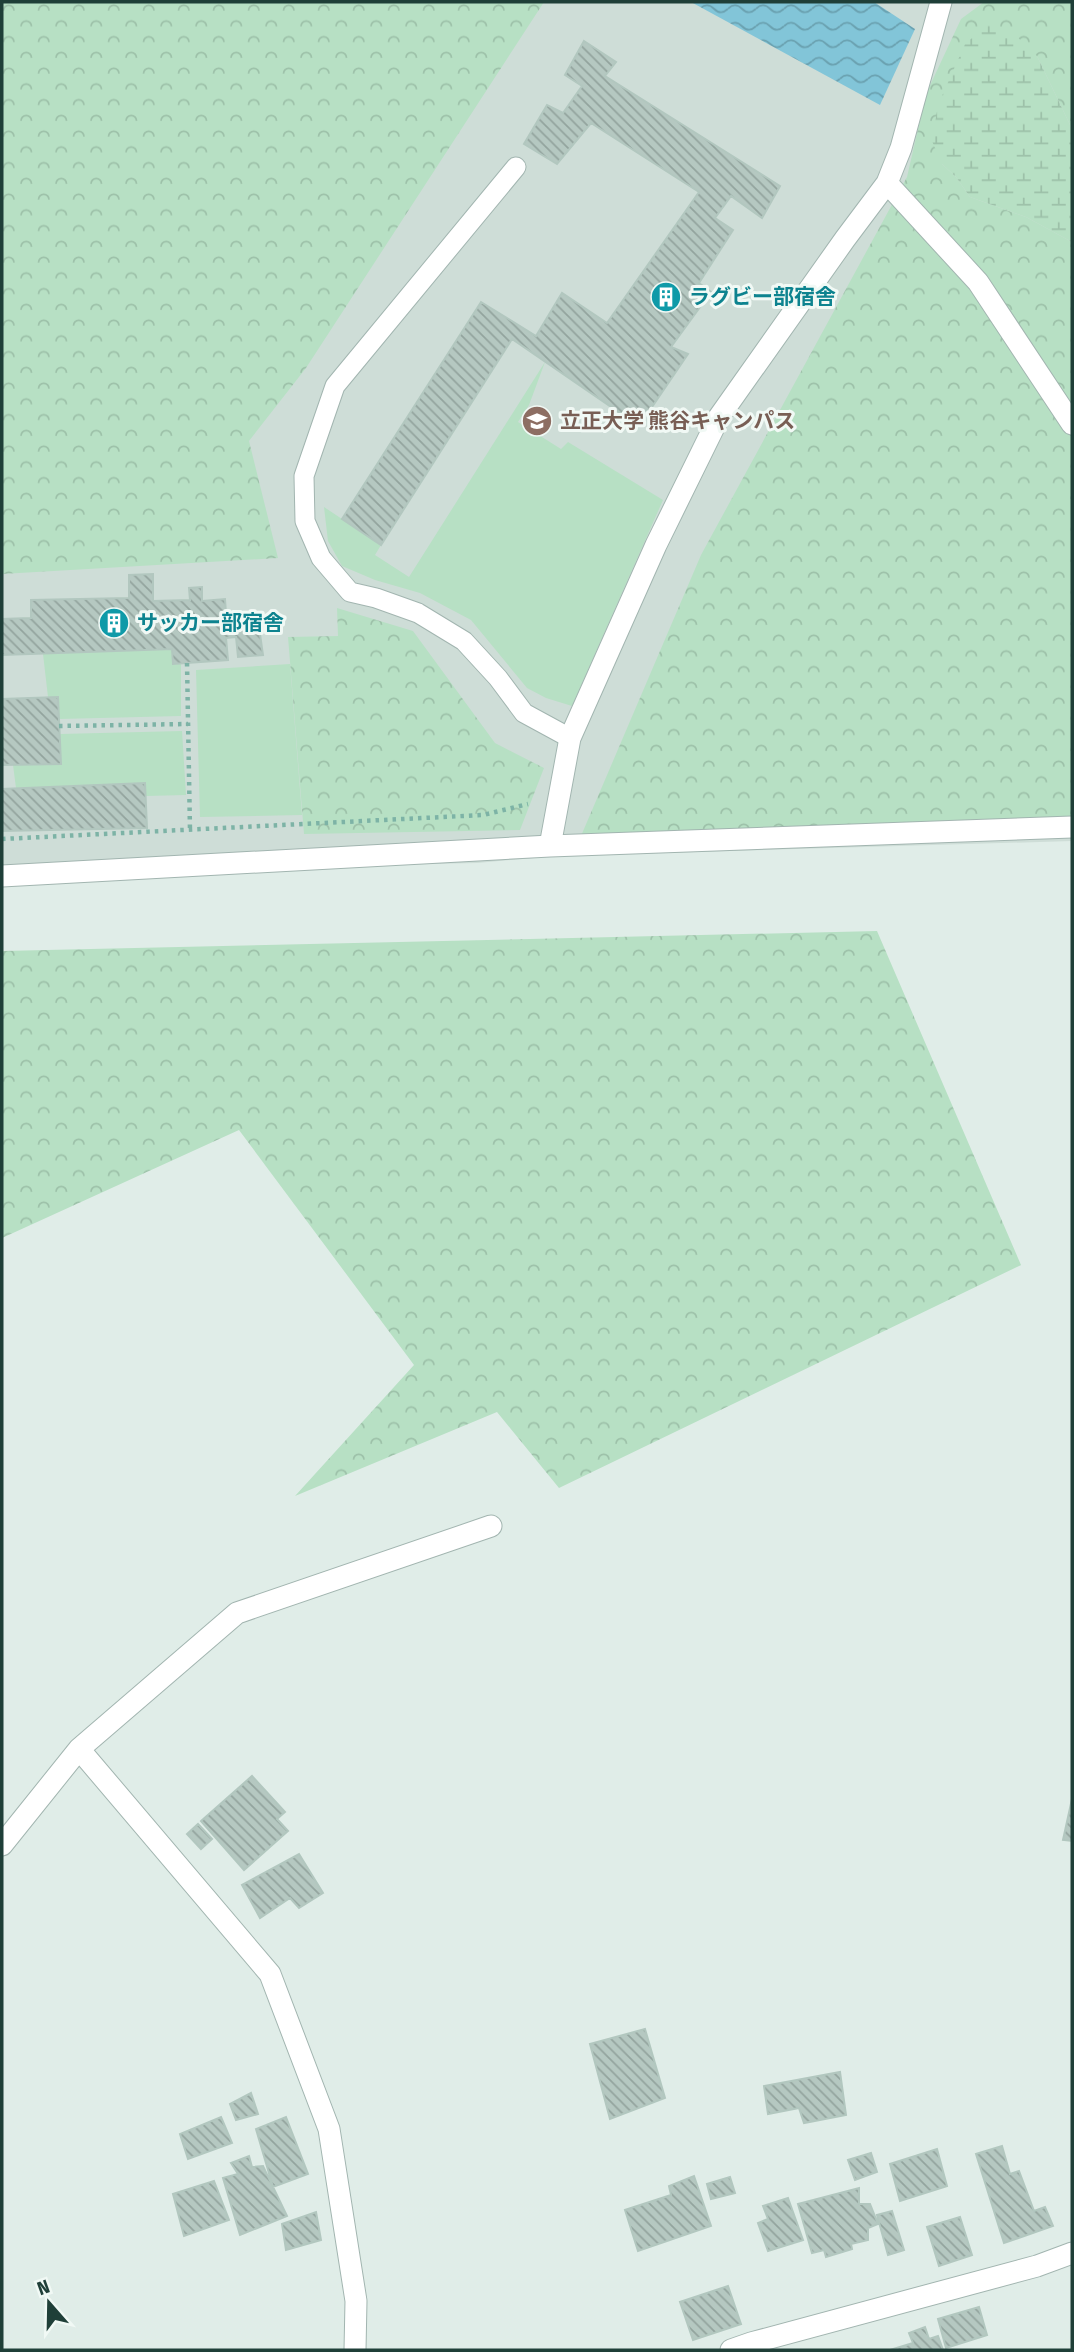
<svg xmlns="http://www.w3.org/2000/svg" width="1074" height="2352" font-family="'Fira Sans Condensed','Noto Sans JP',sans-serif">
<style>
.built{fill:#ceddd7}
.green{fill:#b7e0c4}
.forest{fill:url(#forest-crowns)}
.wetland{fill:url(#wetland-marsh)}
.water{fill:url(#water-waves)}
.building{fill:url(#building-back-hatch);stroke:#b2c7bf;stroke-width:2}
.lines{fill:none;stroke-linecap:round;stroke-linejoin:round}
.lane-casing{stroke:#a2b5b0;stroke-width:21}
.street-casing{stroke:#a2b5b0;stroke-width:23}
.path{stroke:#7db3a6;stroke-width:4.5;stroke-dasharray:3.5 5;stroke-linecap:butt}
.lane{stroke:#fff;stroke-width:19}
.street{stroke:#fff;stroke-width:21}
.labels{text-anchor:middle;stroke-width:6;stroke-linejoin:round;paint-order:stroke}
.culture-label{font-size:21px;font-weight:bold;fill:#0d838f;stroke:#f1f9f5;text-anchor:start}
.education-label{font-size:21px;font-weight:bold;fill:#785e54;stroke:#f1f9f5;text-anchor:start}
</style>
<defs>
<pattern id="forest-crowns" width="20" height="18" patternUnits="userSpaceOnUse" patternTransform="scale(1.75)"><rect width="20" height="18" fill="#b7e0c4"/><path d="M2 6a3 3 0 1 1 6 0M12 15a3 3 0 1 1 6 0" fill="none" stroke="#9dc1a9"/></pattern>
<pattern id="wetland-marsh" width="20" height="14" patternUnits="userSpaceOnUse" patternTransform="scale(1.75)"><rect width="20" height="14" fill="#b7e0c4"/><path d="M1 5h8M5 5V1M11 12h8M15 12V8" fill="none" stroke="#9dc1a9"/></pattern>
<pattern id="water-waves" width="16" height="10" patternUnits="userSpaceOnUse" patternTransform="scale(1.75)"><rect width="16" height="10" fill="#82c5d8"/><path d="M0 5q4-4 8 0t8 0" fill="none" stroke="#6aa1b0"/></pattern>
<pattern id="building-back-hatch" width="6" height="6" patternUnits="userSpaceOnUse" patternTransform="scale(1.75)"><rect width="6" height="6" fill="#b5c8c1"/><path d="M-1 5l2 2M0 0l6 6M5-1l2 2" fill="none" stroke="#93a49e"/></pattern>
</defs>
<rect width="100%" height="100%" fill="#e0ede8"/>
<path class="built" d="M2 2H1072V841L557 856 477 863 2 873Z"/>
<path class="green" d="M545 362 529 405 518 422 561 449 568 442 663 500 572 706 546 698 527 688 471 620 420 593 375 580 342 566 328 541 324 507 381 545 375 555 409 577Z
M172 649 173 663H181V716L59 719 58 697H48L43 654Z
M290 664 302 815 200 817 196 670Z
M182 731 186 795 146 796 145 783 16 788 13 765 60 763V734Z"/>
<path class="forest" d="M2 2H544L306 368 249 441 278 558 2 574Z
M984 2H1072V129L1037 56 942 164 956 177 970 197 1026 217 1072 242V820L575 850 701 555 907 177 926 94 961 19Z
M337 608 413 631 495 743 544 768 520 830 304 834 288 637 338 636Z
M877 931 1021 1265 559 1488 497 1412 295 1496 414 1365 239 1130 2 1238V951Z"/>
<path class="wetland" d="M988 24 1011 31 1037 56 1072 129V242L1026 217 970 197 956 177 942 164 932 141 938 105 965 44Z"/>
<path class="water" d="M691 2H874L915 29 880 105Z"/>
<path class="building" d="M584 41 616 62 605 76 780 186 762 218 731 196 715 218 733 230 699 283 711 292 671 347 688 354 639 426 512 339 381 545 342 519 481 302 536 336 562 293 607 323 699 192 591 123 557 164 524 144 547 105 563 113 582 86 565 75Z
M153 574V601L190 600 189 588 202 587V601L225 599 227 628 259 627 263 655 238 657 236 637 226 638 228 660 173 664 172 649 2 655V619L31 618V600L129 598V575Z
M58 697 61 764 2 765V699Z
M145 783 147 828 2 831V789Z
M252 1776 285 1812 277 1819 288 1831 244 1870 201 1821Z
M1072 1799V1841L1063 1840Z
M198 1824 212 1839 201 1849 187 1834Z
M299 1854 323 1893 299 1908 290 1898 260 1918 242 1885Z
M645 2029 665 2098 610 2119 590 2044Z
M840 2072 846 2115 804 2123 799 2108 768 2114 764 2086Z
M251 2093 258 2114 236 2120 230 2104Z
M221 2117 232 2143 188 2159 180 2134Z
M286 2117 308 2174 273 2187 256 2129Z
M1002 2146 1010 2174 1019 2171 1034 2211 1045 2207 1053 2226 1004 2243 976 2154Z
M937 2149 947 2186 900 2201 890 2164Z
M871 2153 877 2172 855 2180 848 2160Z
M249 2156 252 2167 263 2166 287 2216 240 2235 223 2178 238 2174 231 2163Z
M694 2176 711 2226 638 2251 625 2210 671 2195 669 2186Z
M730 2177 735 2193 711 2199 707 2184Z
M214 2181 229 2220 184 2236 173 2194Z
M859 2188V2204H870L878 2224 868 2228V2240L851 2244 852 2249 826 2257 824 2250 812 2253 798 2204Z
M788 2198 803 2240 768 2251 758 2223 768 2219 763 2206Z
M892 2211 904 2250 888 2255 877 2215Z
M316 2212 321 2240 286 2250 282 2224Z
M960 2217 972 2255 939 2266 927 2227Z
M728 2286 741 2324 693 2340 680 2302Z
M979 2307 987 2335 946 2348 938 2319Z
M925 2327 929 2339 938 2336 943 2350H890L913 2343 909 2333Z"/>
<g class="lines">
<g class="lane-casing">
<path id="lane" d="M516 167 335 386 304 476 305 521 321 558 350 592 376 598 418 613 464 641 498 678 524 713 570 738"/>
</g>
<g class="street-casing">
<path id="street" d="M887 183 978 282 1072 424
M550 846 570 738 656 545 719 417 845 239 887 183 901 148 941 2
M2 876 550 846 1072 827
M79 1749 270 1974 329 2129 356 2301 355 2350
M2 1845 79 1749 237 1613 491 1526
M731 2350 751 2343 1037 2266 1072 2253"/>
</g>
<path class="path" d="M187 663 190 831
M59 726 188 724
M2 839 483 815 528 804"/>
<use href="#lane" class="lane"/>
<use href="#street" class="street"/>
</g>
<defs>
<g id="building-disc" transform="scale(1.575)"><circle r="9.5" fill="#0f9aa8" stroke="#f1f9f5"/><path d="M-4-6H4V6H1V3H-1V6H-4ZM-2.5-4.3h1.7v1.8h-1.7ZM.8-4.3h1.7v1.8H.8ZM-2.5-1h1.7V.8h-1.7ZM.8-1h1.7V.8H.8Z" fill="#fff"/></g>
<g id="university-disc" transform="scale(1.575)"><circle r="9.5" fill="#8d6e63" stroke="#f1f9f5"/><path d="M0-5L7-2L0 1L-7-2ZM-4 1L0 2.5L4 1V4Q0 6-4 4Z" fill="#fff"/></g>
</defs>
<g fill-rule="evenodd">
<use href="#building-disc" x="666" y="297"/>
<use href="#university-disc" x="537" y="421"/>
<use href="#building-disc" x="114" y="623"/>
</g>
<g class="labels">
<g class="culture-label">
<text x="689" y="304">ラグビー部宿舎</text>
<text x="137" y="630">サッカー部宿舎</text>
</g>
<g class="education-label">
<text x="560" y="428">立正大学 熊谷キャンパス</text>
</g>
</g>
<rect width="1074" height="2352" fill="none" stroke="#1f3f38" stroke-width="7"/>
<g transform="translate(49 2303) rotate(340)" stroke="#f1f9f5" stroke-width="5" paint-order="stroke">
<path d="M0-5L12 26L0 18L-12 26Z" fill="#1f3f38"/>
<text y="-10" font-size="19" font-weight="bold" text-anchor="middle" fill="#1f3f38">N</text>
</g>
</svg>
